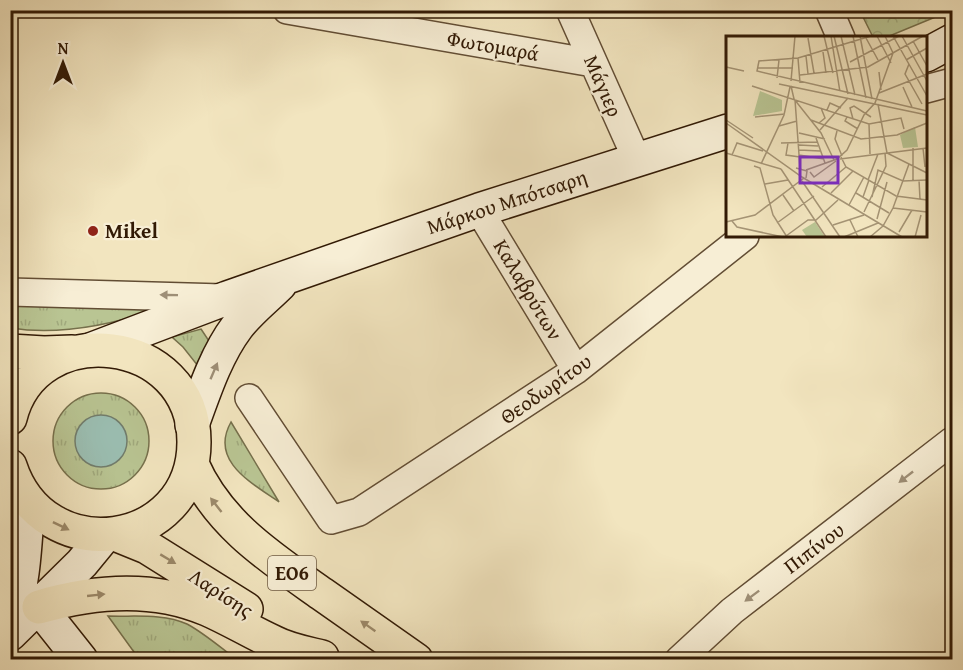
<svg xmlns="http://www.w3.org/2000/svg" width="963" height="670" font-family="'Gentium Book Plus',serif">
<style>
.grass{fill:url(#grass-tufts);stroke:#76704c;stroke-width:1.5}
.park{fill:url(#park-crowns);stroke:#76704c;stroke-width:1.5}
.water{fill:#9bbfb3;stroke:#717d6d;stroke-width:1.5}
.lines{fill:none;stroke-linecap:round;stroke-linejoin:round}
.street-casing{stroke:#624d34;stroke-width:30}
.secondary-casing{stroke:#321a05;stroke-width:36}
.primary-casing{stroke:#321a05;stroke-width:36}
.street{stroke:#f7eed5;stroke-width:27}
.secondary{stroke:#f7eed5;stroke-width:33}
.primary{stroke:#f2e5bf;stroke-width:33}
.oneway{fill:#9e8f77}
.oneway2{fill:#9c8a6b}
.poi-dot{fill:#8f2418;stroke:#f7eed5;stroke-width:2}
.labels{text-anchor:middle;stroke-width:4.5;stroke-linejoin:round;paint-order:stroke}
.shield{fill:#f7eed5;stroke:#6d5a43;stroke-width:1.5}
.shield-label{font-size:20px;font-weight:bold;fill:#321a05}
.street-label{font-size:21px;fill:#321a05;stroke:#f7eed5}
.poi-label{font-size:21px;font-weight:bold;fill:#321a05;stroke:#f7eed5;text-anchor:start}
.inset-road{fill:none;stroke:#a59475;stroke-width:1.5}
.view{fill:#7b2cbf;fill-opacity:0.15;stroke:#7b2cbf;stroke-width:3}
.inset-edge{fill:none;stroke:#321a05;stroke-width:3}
</style>
<defs>
<pattern id="grass-tufts" width="24" height="20" patternUnits="userSpaceOnUse" patternTransform="scale(1.5)"><rect width="24" height="20" fill="#b9c593"/><path d="M3 7l-1-3M5 7V3M7 7l1-3M15 17l-1-3M17 17v-4M19 17l1-3" fill="none" stroke="#a0a97d"/></pattern>
<pattern id="park-crowns" width="20" height="18" patternUnits="userSpaceOnUse" patternTransform="scale(1.5)"><rect width="20" height="18" fill="#b9c593"/><path d="M2 6a3 3 0 1 1 6 0M12 15a3 3 0 1 1 6 0" fill="none" stroke="#a0a97d"/></pattern>
</defs>
<rect width="100%" height="100%" fill="#f2e5bf"/>
<filter id="stains"><feTurbulence type="fractalNoise" baseFrequency=".00333" numOctaves="4"/><feColorMatrix values="0 0 0 0 .2 0 0 0 0 .09 0 0 0 0 .02 0 0 0 .5 -.17"/></filter>
<radialGradient id="worn" r=".72"><stop offset=".6" stop-color="#630" stop-opacity="0"/><stop offset="1" stop-color="#630" stop-opacity=".3"/></radialGradient>
<path class="grass" d="M10 305 156 310C110 325 59 336 11 328Z
M201 329 211 344 198 366 183 347 172 337Z
M53 441a48 48 0 1 1 96 0a48 48 0 1 1-96 0Z
M231 422 279 502C252 483 209 461 231 422Z
M108 616C133 617 163 613 187 624 204 633 221 648 236 659H139Z"/>
<path class="park" d="M860 11H950L887 37H873Z"/>
<path class="water" d="M75 441a26 26 0 1 1 52 0a26 26 0 1 1-52 0Z"/>
<g class="lines">
<g class="street-casing">
<path id="street" d="M287 10 593 63
M570 10 637 160
M829 10 841 38
M926 89 952 82
M479 210 576 370
M10 292 223 298
M249 398 331 520 359 512 576 370 745 236
M679 660 732 611 952 441"/>
</g>
<g class="secondary-casing">
<path id="secondary" d="M926 55 952 41
M90 350 227 298 479 210 728 131
M192 425C204 392 216 355 237 327 249 311 266 298 280 284
M39 607 81 660
M10 626C24 585 25 543 28 501
M10 634 82 563 105 535"/>
</g>
<g class="primary-casing">
<path id="primary" d="M10 351 44 353 72 352
M10 418C35 316 194 333 194 442 194 549 44 571 10 466
M192 464C218 524 271 558 322 594 353 616 385 638 416 660
M115 534 147 547 246 609
M39 607C94 591 153 586 207 609 230 619 251 632 273 642 288 650 305 653 322 657"/>
</g>
<use href="#street" class="street"/>
<use href="#secondary" class="secondary"/>
<use href="#primary" class="primary"/>
</g>
<defs><path id="oneway-solid" d="M-6-.8H1V-3.2L6.5 0L1 3.2V.8H-6Z" transform="scale(1.5)"/></defs>
<g class="oneway">
<use href="#oneway-solid" transform="translate(169 295) rotate(-179)"/>
<use href="#oneway-solid" transform="translate(214 371) rotate(-67)"/>
<use href="#oneway-solid" transform="translate(906 477) rotate(142)"/>
<use href="#oneway-solid" transform="translate(752 596) rotate(143)"/>
</g>
<g class="oneway2">
<use href="#oneway-solid" transform="translate(216 505) rotate(-128)"/>
<use href="#oneway-solid" transform="translate(61 526) rotate(26)"/>
<use href="#oneway-solid" transform="translate(168 559) rotate(31)"/>
<use href="#oneway-solid" transform="translate(96 595) rotate(-6)"/>
<use href="#oneway-solid" transform="translate(368 626) rotate(-145)"/>
</g>
<circle class="poi-dot" cx="93" cy="231" r="6"/>
<g class="labels">
<rect class="shield" x="268" y="556" width="48" height="34" rx="4.5"/>
<g class="shield-label">
<text x="292" y="580">ΕΟ6</text>
</g>
<g class="street-label">
<text transform="translate(493 46) rotate(10)" y="7">Φωτομαρά</text>
<text transform="translate(603 86) rotate(66)" y="7">Μάγιερ</text>
<text transform="translate(507 202) rotate(-18)" y="7">Μάρκου Μπότσαρη</text>
<text transform="translate(528 290) rotate(59)" y="7">Καλαβρύτων</text>
<text transform="translate(546 389) rotate(-35)" y="7">Θεοδωρίτου</text>
<text transform="translate(814 548) rotate(-37)" y="7">Πιπίνου</text>
<text transform="translate(221 593) rotate(33)" y="7">Λαρίσης</text>
</g>
<g class="poi-label">
<text x="105" y="238">Mikel</text>
</g>
</g>
<g transform="translate(726 36)">
<rect width="201" height="201" fill="#f2e5bf"/>
<path d="M89 186 99 201H81L76 194Z" fill="#b9c593"/>
<path d="M34 55 56 64V75L27 80ZM189 91 192 111 177 112 174 99Z" fill="#b9c593"/>
<path class="inset-road" d="M98 0 107 37M105 0 114 56M108 0 122 58M115 0 129 59M127 0 140 62M134 0 146 63M145 0 72 22 33 25 31 35 201 75M151 0 165 27M159 0 167 17M167 0 201 60M176 0 201 45M82 2 88 37M140 2 152 24M187 5 201 30M97 16 100 37M80 20 82 38M72 22 74 47M180 24 201 12M124 26 173 0M183 28 179 38 196 68M0 31 18 35M31 32H67M153 36 155 54M74 39 142 31 197 0M51 42 53 24M65 45 69 0M53 48 201 79M26 50 143 88 175 82 178 93M65 50 68 63 95 97 108 124M177 51 186 71M153 57 201 38M69 64 74 132M152 68 161 117 201 137M101 74 104 67 115 72M29 81 59 78M121 81 119 85 132 93M127 83 124 72 128 70 145 81M0 84 27 102M85 84 135 103 171 99 201 87M0 87 76 141 176 201M93 87 99 82 95 72M143 88 144 118M53 90 71 85M94 94 122 62M111 95 109 103 116 120M73 97 99 103M90 102 99 127M55 107 91 106M62 107 60 119 74 121M73 109 92 110M187 112V145M197 112 199 131M73 114 94 115M0 117 55 133M6 119 11 107 37 115M73 119 98 123M115 121 120 131 170 160 201 164M114 123 201 112M35 128 58 79 64 51M28 130 34 132 47 179 61 201M70 132 81 135 80 142M55 133 100 201M80 134 111 123 121 114 138 79 149 67 167 17M84 136 88 141 110 125M142 144 152 118M193 144 194 163M76 145 114 201M39 148 62 144M96 151 120 131M105 157 127 135M130 157 163 177M57 159 68 175M137 161 143 144M146 161 152 134 177 145 201 144M123 169 138 141M167 172 201 176M138 176 160 130 159 117M151 183 161 146M124 184 132 201M6 185 11 191 57 201M0 186 29 179 78 142M51 187 88 160M107 189 138 179M173 196 186 174M60 200 82 184H90L112 164M118 201 152 187M144 201 157 190 167 172 183 128M189 201 195 179"/>
<path class="view" d="M74 121H112V147H74Z"/>
<rect width="201" height="201" class="inset-edge"/>
</g>
<rect width="963" height="670" fill="none" stroke="#f2e5bf" stroke-width="36"/>
<rect x="12" y="12" width="939" height="646" fill="none" stroke="#321a05" stroke-width="3"/>
<rect x="18" y="18" width="927" height="634" fill="none" stroke="#321a05" stroke-width="1.5"/>
<g transform="translate(63 63)" stroke="#f7eed5" stroke-width="4.5" paint-order="stroke">
<path d="M0-4.5L10 22L0 15L-10 22Z" fill="#321a05"/>
<text y="-9" font-size="16" font-weight="bold" text-anchor="middle" fill="#321a05">N</text>
</g>
<rect width="100%" height="100%" filter="url(#stains)"/>
<rect width="100%" height="100%" fill="url(#worn)"/>
</svg>
